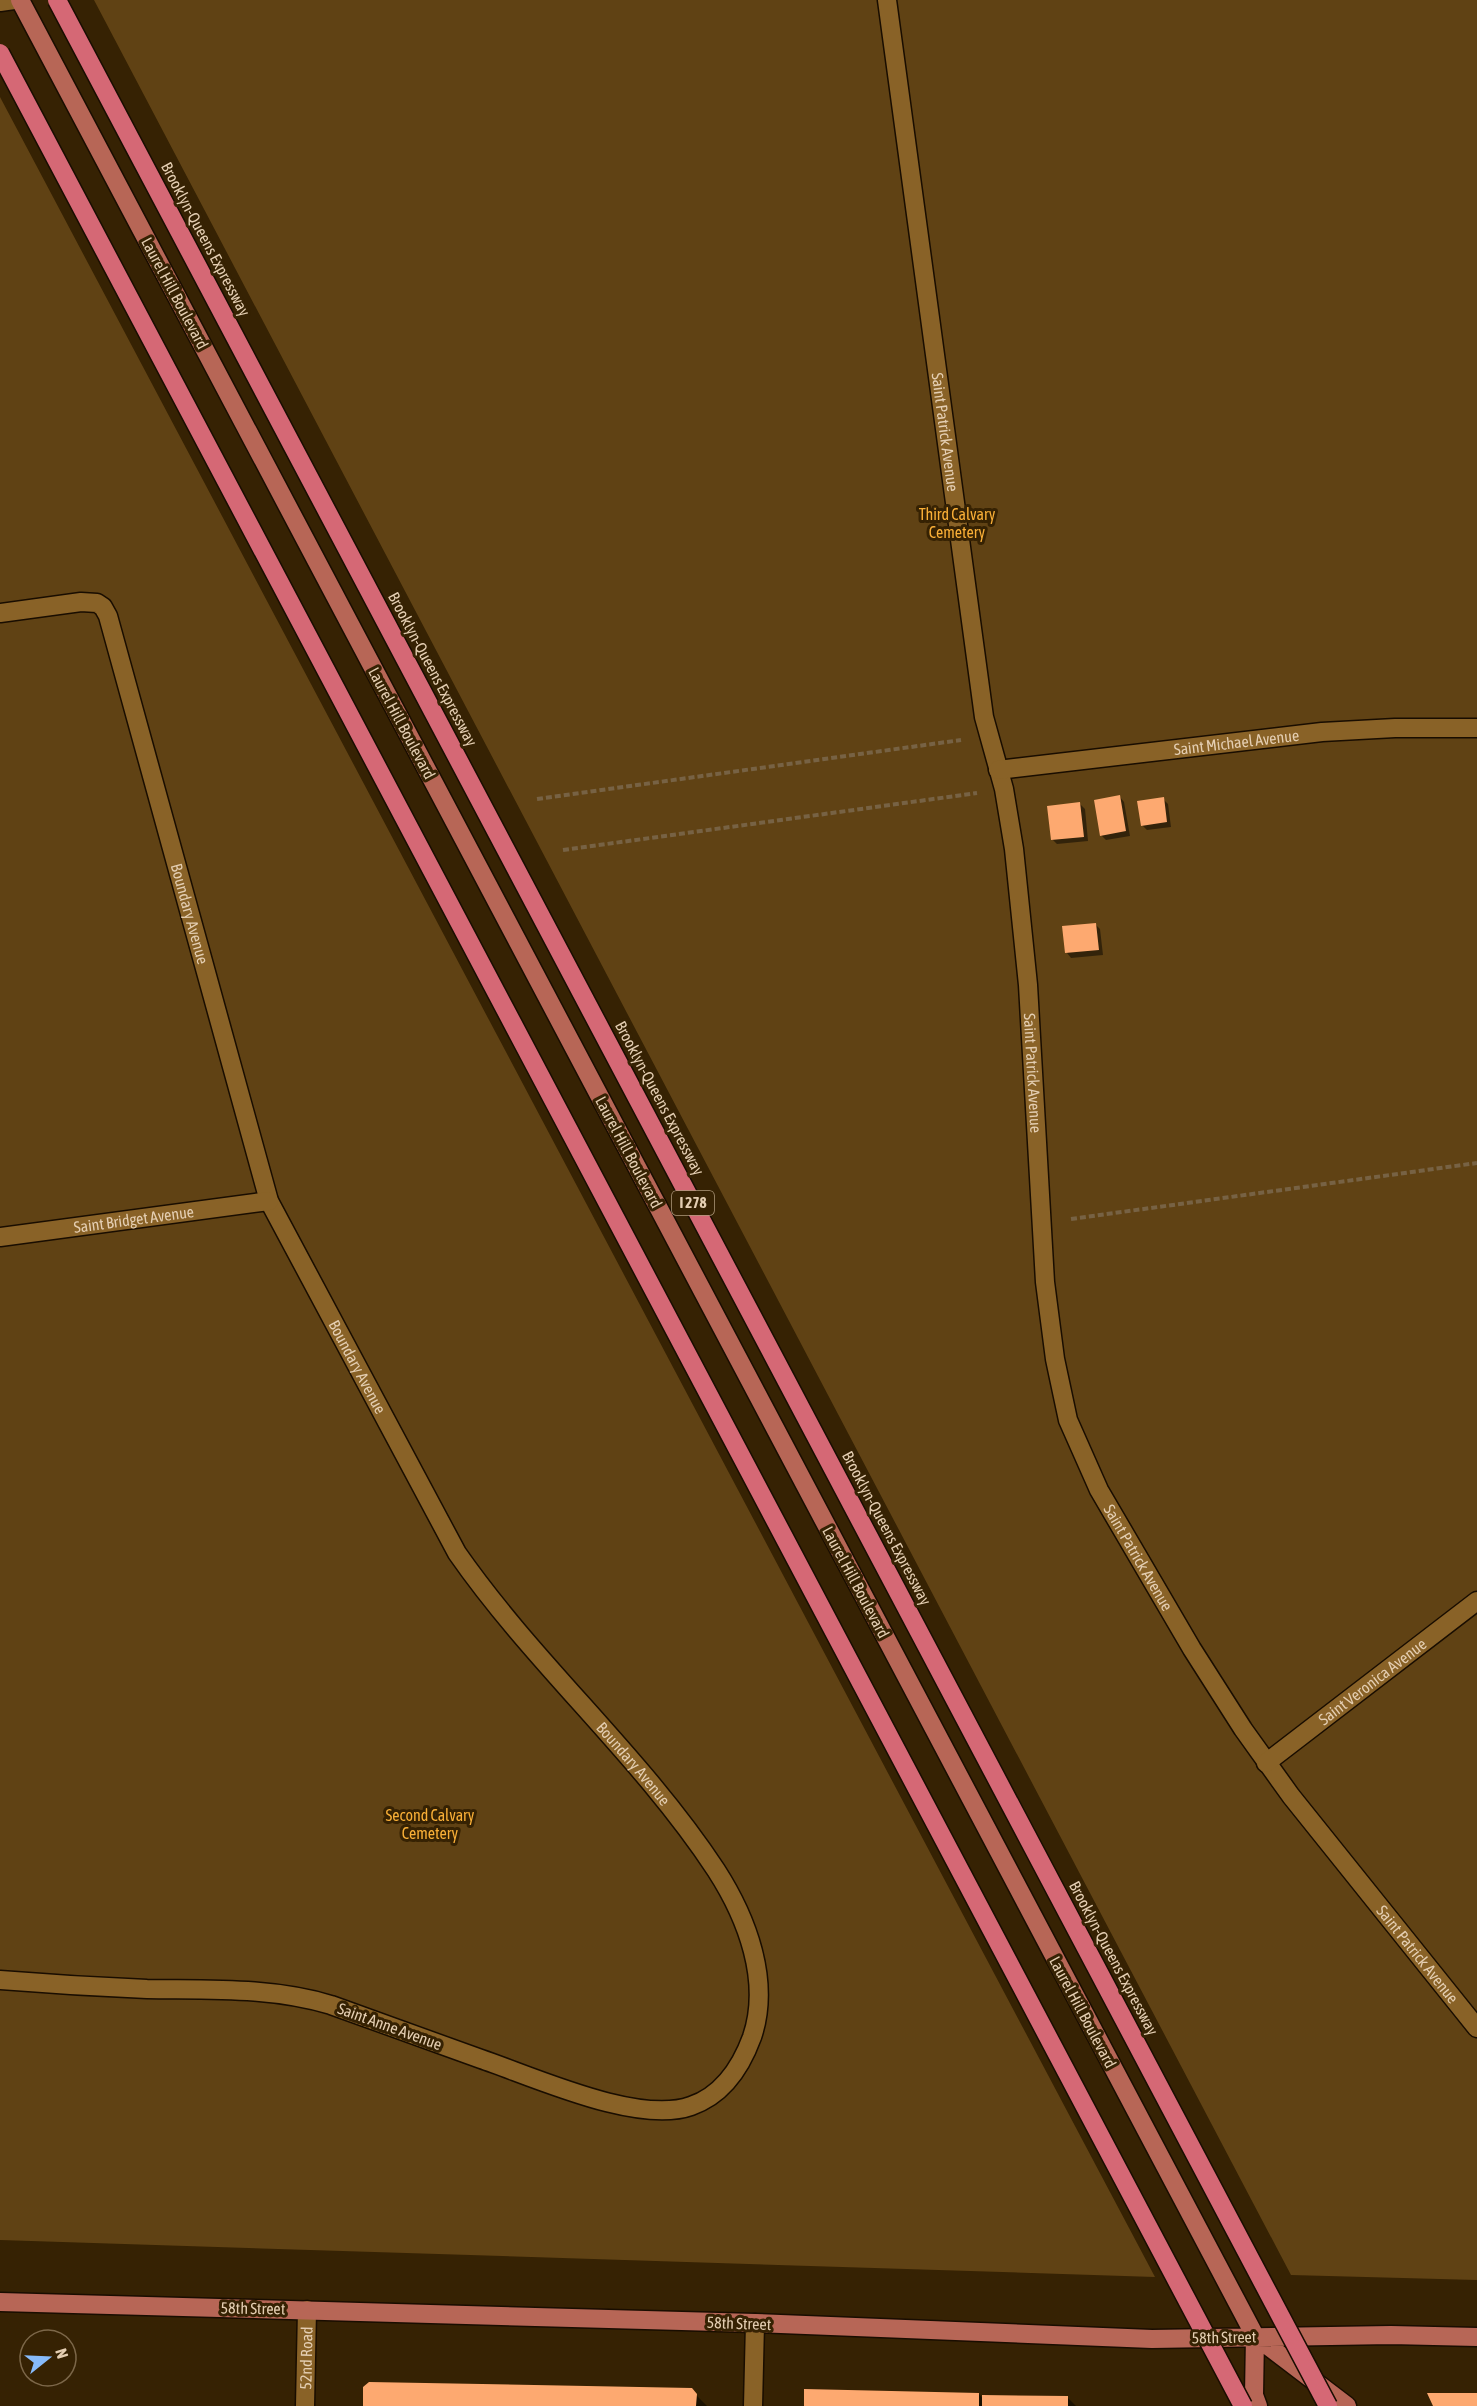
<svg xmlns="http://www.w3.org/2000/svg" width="1477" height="2406" font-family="'Asap Condensed',sans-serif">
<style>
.green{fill:#604214}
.shadow{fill:#0007}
.building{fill:#fda970}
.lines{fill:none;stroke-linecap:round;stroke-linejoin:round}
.minor-casing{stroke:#190d00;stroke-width:21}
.major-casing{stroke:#190d00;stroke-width:21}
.path{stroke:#776244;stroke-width:4;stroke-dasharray:6 3;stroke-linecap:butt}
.minor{stroke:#896227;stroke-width:18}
.major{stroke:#b76656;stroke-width:18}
.highway-bridge-casing{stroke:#190d00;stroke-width:21;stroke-linecap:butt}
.highway-bridge{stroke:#d56875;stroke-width:18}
.labels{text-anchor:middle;stroke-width:6;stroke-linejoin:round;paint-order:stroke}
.shield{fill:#362203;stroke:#b09a7e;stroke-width:1.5}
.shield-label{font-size:15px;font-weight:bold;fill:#e4ceb2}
.street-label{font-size:16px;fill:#e4ceb2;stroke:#362203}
.park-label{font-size:16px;fill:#f9af37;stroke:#362203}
</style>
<rect width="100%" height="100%" fill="#362203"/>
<path class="green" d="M94 0H1477V2280L1291 2275Z
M0 97 1155 2277 0 2240Z"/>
<path class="shadow" d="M1120 797 1124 802 1130 836 1106 840 1101 835Z
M1163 799 1168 804 1171 827 1147 830 1142 825Z
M1080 804 1085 809 1088 841 1057 844 1052 839Z
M1095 924 1100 929 1103 955 1071 958 1067 953Z
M691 2390 707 2406H364Z
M979 2394 984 2400 1068 2398 1076 2406H805Z"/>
<path class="building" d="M1120 795 1126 831 1100 836 1094 800Z
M1164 797 1167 822 1141 826 1137 801Z
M1080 802 1084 837 1051 840 1047 806Z
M1096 923 1099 950 1065 953 1062 926Z
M369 2382 692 2388 697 2394 696 2406H363V2387Z
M804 2389 979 2393V2406H804Z
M1427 2393H1477V2406H1433Z
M982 2395 1068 2396V2406H982Z"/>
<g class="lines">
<g class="minor-casing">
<g id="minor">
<path id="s1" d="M887 0 984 717 1004 789 1014 849 1028 985 1045 1282 1055 1359 1068 1420 1099 1490 1192 1649 1243 1729 1291 1796 1477 2028"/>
<path d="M0 2 14 0"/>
<path id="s2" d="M0 613 81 602 97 603 103 607 108 616 269 1201 457 1553C535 1665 641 1756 716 1870 747 1918 771 1981 752 2037 741 2067 723 2095 691 2106 638 2125 534 2077 481 2059 431 2041 381 2023 331 2005 271 1987 209 1990 147 1989 98 1987 49 1984 0 1980"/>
<path id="s3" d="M998 770 1322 732 1395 728H1477"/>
<path id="s4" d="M0 1237 269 1201"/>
<path id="s5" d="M1266 1763 1477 1601"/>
<path id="s6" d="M305 2406 307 2310"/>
<path d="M753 2406 755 2323"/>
</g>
</g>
<g class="major-casing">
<path id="major" d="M20 0 1255 2336 1347 2406
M0 2302 755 2323 1152 2339 1391 2335 1477 2337
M1255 2336 1254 2395 1258 2406"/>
</g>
<path class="path" d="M537 799 961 740
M563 850 977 793
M1071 1219 1477 1163"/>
<use href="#minor" class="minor"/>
<use href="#major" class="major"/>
<g class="highway-bridge-casing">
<path id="highway-bridge" d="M57 0 1328 2406
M0 53 1243 2406"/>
</g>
<use href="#highway-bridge" class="highway-bridge"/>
</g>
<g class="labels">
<rect class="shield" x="672" y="1191" width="42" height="24" rx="4.5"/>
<g class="shield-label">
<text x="693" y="1208">I 278</text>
</g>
<g class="street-label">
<text transform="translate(206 239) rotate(62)" y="6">Brooklyn-Queens Expressway</text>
<text transform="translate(175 293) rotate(62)" y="6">Laurel Hill Boulevard</text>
<text dy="6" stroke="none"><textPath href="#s1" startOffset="436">Saint Patrick Avenue</textPath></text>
<text transform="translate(433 669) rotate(62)" y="6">Brooklyn-Queens Expressway</text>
<text transform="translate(402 723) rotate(62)" y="6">Laurel Hill Boulevard</text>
<text dy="6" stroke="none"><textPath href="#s3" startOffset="240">Saint Michael Avenue</textPath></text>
<text dy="6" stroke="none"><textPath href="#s2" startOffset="424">Boundary Avenue</textPath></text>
<text dy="6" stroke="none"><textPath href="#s1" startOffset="1084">Saint Patrick Avenue</textPath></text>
<text transform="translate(660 1098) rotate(62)" y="6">Brooklyn-Queens Expressway</text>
<text transform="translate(629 1152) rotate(62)" y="6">Laurel Hill Boulevard</text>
<text dy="6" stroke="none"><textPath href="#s4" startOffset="135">Saint Bridget Avenue</textPath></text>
<text dy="6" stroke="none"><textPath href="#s2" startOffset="910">Boundary Avenue</textPath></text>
<text transform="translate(887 1528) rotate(62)" y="6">Brooklyn-Queens Expressway</text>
<text dy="6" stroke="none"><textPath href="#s1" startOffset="1588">Saint Patrick Avenue</textPath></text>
<text transform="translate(856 1582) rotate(62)" y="6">Laurel Hill Boulevard</text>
<text dy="6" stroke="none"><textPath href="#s5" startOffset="134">Saint Veronica Avenue</textPath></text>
<text dy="6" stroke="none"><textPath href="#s2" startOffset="1396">Boundary Avenue</textPath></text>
<text dy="6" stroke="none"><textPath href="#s1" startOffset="2074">Saint Patrick Avenue</textPath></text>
<text transform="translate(1114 1958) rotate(62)" y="6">Brooklyn-Queens Expressway</text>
<text transform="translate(1083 2012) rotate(62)" y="6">Laurel Hill Boulevard</text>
<text transform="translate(390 2026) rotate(20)" y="6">Saint Anne Avenue</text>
<text transform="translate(253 2308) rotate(1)" y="6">58th Street</text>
<text transform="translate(739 2323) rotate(2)" y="6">58th Street</text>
<text transform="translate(1224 2337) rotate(-1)" y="6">58th Street</text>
<text dy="6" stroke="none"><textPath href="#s6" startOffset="48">52nd Road</textPath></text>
</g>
<g class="park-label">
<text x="957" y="520">Third Calvary<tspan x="957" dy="18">Cemetery</tspan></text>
<text x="430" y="1821">Second Calvary<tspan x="430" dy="18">Cemetery</tspan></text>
</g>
</g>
<g transform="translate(48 2358) rotate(72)"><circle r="28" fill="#362203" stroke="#7c6749" stroke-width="1.5"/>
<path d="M0-4.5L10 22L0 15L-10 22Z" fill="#87bbfb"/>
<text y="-9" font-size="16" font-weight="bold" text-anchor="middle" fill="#e4ceb2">N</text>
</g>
</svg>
